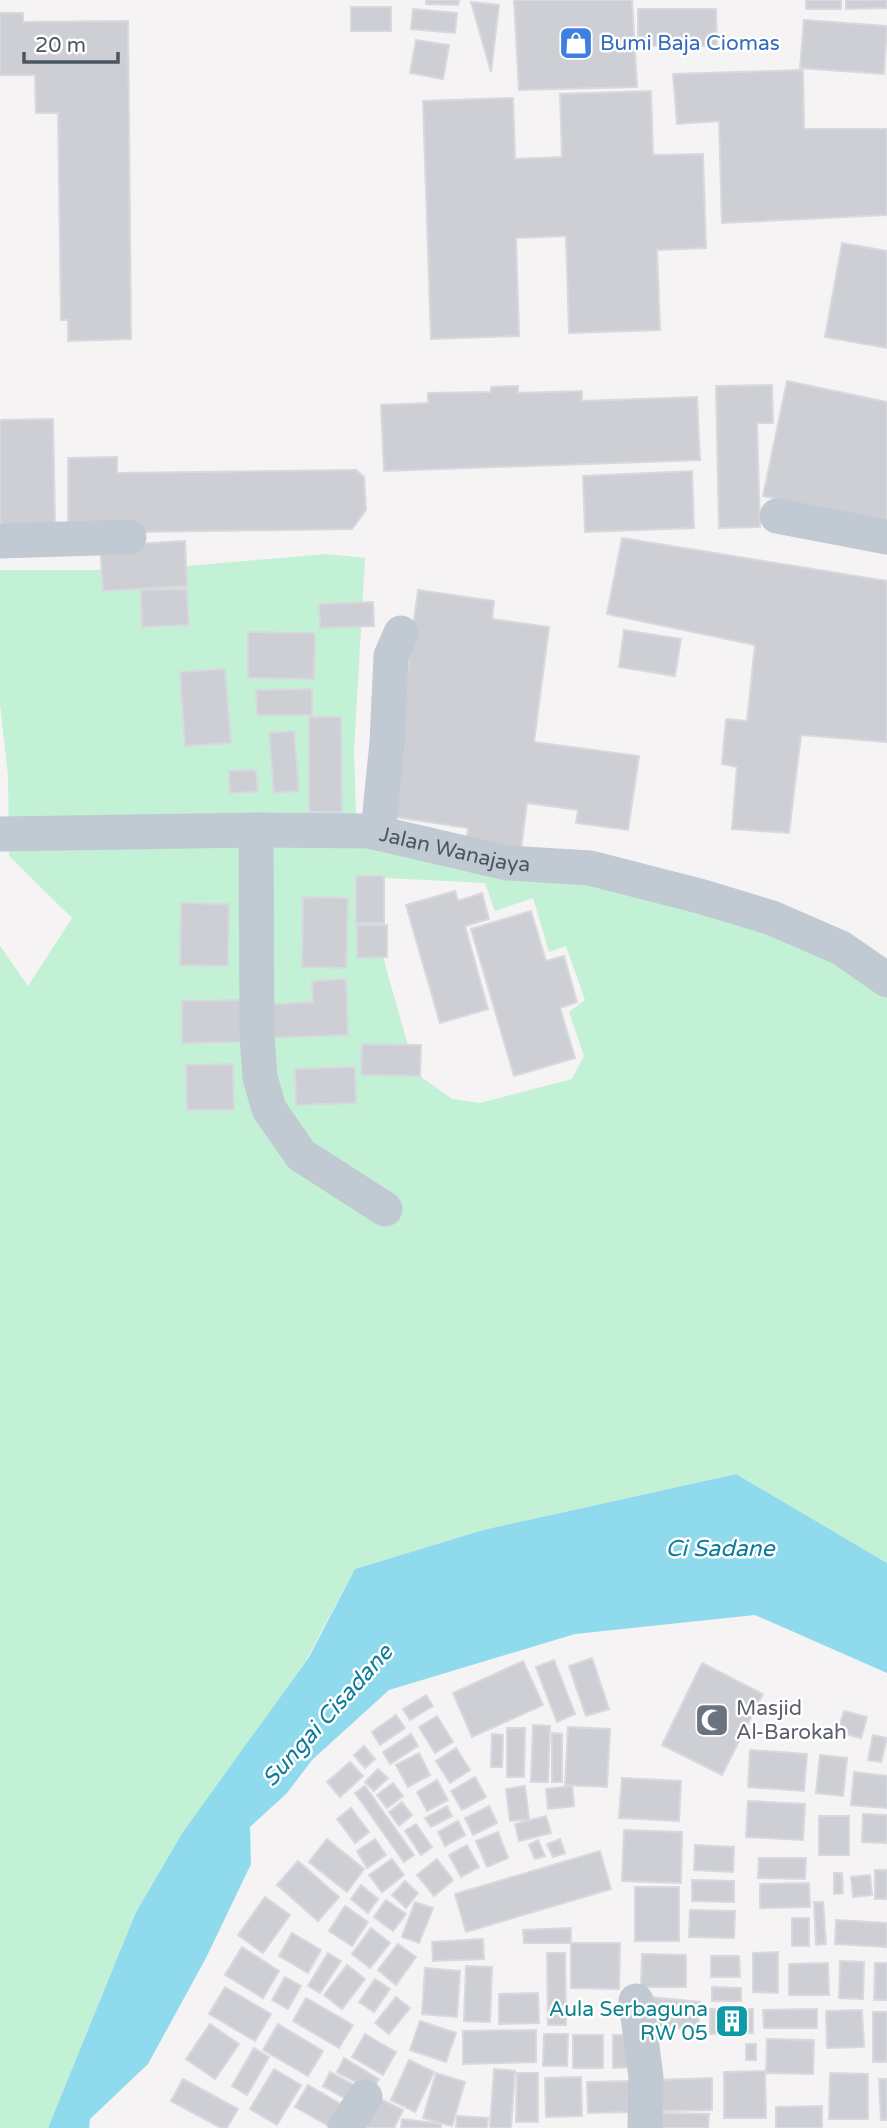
<svg xmlns="http://www.w3.org/2000/svg" width="887" height="2128" font-family="'Varela Round',sans-serif">
<style>
.green{fill:#c3f1d5;fill-rule:evenodd}
.water{fill:#90daee}
.building{fill:#cdcfd5;stroke:#d7d9de;stroke-width:2}
.lines{fill:none;stroke-linecap:round;stroke-linejoin:round}
.minor{stroke:#c1cad2;stroke-width:35}
.labels{text-anchor:middle;stroke-width:5;stroke-linejoin:round;paint-order:stroke}
.shop-label{font-size:21px;fill:#366cbe;stroke:#fff;text-anchor:start}
.street-label{font-size:21px;fill:#4a5661;stroke:#fff}
.worship-label{font-size:21px;fill:#5b616d;stroke:#fff;text-anchor:start}
.culture-label{font-size:21px;fill:#0d838f;stroke:#fff;text-anchor:end}
.water-label{font-size:23px;font-style:italic;fill:#0c7c9b;stroke:#fff}
</style>
<rect width="100%" height="100%" fill="#f5f3f3"/>
<path class="green" d="M327 554 365 558 354 751 356 814 713 900 887 980V1563L736 1474 483 1530 355 1569 305 1662 180 1838 136 1912 48 2128H0V946L28 986 72 918 9 856 8 776 0 704V570H141ZM366 877 485 883 495 911 533 898 549 952 566 946 585 1000 569 1012 584 1056 572 1079 480 1103 452 1099 416 1073 386 968Z"/>
<path class="water" d="M736 1474 887 1563V1673L755 1615 575 1634 389 1690 312 1760 287 1793 250 1827 251 1864 206 1958 148 2064 90 2119 89 2128H48L136 1912 183 1832 309 1657 355 1569 483 1530Z"/>
<path class="building" d="M426 0H459L458 5 426 4Z
M514 0H632L637 87 519 90Z
M806 0H841V9H806Z
M846 0H887V8L846 9Z
M471 2 499 5 491 72Z
M351 7H391V31H351Z
M413 9 457 13 455 33 411 29Z
M638 9H716L717 46H638Z
M0 13H23V22L128 21 131 339 68 341V320H61L58 113H36L35 75H0Z
M804 20 887 26 884 74 800 68Z
M416 40 449 45 443 79 410 73Z
M803 70 804 129H887V215L722 223 719 121 677 124 673 74Z
M651 91 653 155 703 154 706 248 657 250 660 330 569 333 566 236 516 238 519 336 431 339 423 101 513 98 515 159 562 157 560 94Z
M842 243 887 251V348L825 337Z
M787 381 887 402V522L763 496Z
M772 385 773 423H757L760 527 719 528 716 386Z
M518 386V393L582 391V401L697 397 700 460 384 471 381 405 428 403V393L491 392V387Z
M53 419 55 524 0 525V420Z
M117 457V473L356 470 364 477 366 510 352 529 68 533V458Z
M692 471 694 528 585 532 583 476Z
M622 538 887 581V742L801 735 789 833 732 829 737 767 722 764 726 719 747 721 755 645 607 614Z
M185 541 187 586 103 591 100 546Z
M187 589 189 625 142 627 141 590Z
M418 590 494 601 492 619 549 627 534 742 639 756 628 830 576 823 578 810 527 803 520 856 466 849 468 828 388 816Z
M373 602 374 626 320 628 319 604Z
M624 630 681 639 675 676 619 667Z
M248 632 315 633 314 679 248 678Z
M225 669 231 743 185 746 180 672Z
M312 689V715H257L256 690Z
M309 717H341L342 812H309Z
M294 731 299 791 274 793 269 733Z
M256 770 258 792 230 793 229 771Z
M356 876H384V923H356Z
M455 891 458 901 482 893 489 919 465 926 488 1009 440 1023 406 905Z
M303 897 348 898 346 968 302 967Z
M181 903 229 904 228 966 180 965Z
M531 911 546 961 564 956 577 1002 560 1008 575 1058 514 1076 471 929Z
M357 925H387V957L357 958Z
M346 979 348 1035 265 1038 263 1005 313 1002 312 981Z
M242 1000 243 1042 182 1043V1001Z
M362 1044 421 1045 420 1076 361 1075Z
M233 1064 234 1110H187L186 1065Z
M355 1067 356 1103 296 1105 295 1069Z
M592 1658 609 1709 586 1716 569 1666Z
M554 1660 575 1714 557 1722 536 1667Z
M523 1661 543 1705 472 1737 453 1693Z
M702 1663 763 1694 722 1775 662 1745Z
M426 1695 433 1706 410 1720 403 1709Z
M844 1711 867 1717 861 1738 838 1732Z
M396 1715 405 1728 380 1745 372 1732Z
M437 1716 453 1742 435 1753 419 1727Z
M533 1725 550 1726 548 1782H531Z
M568 1727 610 1729 607 1787 565 1785Z
M507 1728H525L524 1777H507Z
M552 1733 562 1734V1782H552Z
M411 1734 418 1746 390 1764 383 1752Z
M492 1734 503 1735 502 1767H491Z
M873 1735 887 1738 881 1762 868 1760Z
M364 1746 375 1759 365 1768 354 1755Z
M456 1748 470 1770 450 1783 436 1761Z
M750 1750 807 1754 804 1791 748 1787Z
M419 1753 430 1775 408 1787 396 1765Z
M820 1755 847 1758 843 1796 816 1793Z
M350 1762 363 1776 340 1797 327 1782Z
M378 1769 388 1778 374 1791 365 1782Z
M854 1772 887 1776V1808L851 1805Z
M475 1777 486 1797 462 1810 451 1791Z
M622 1778 681 1781 679 1821 619 1818Z
M437 1780 448 1800 427 1811 417 1792Z
M393 1783 403 1796 387 1808 377 1795Z
M365 1786 414 1855 404 1862 355 1793Z
M525 1786 529 1819 510 1821 506 1789Z
M572 1786 574 1806 548 1809 546 1789Z
M748 1801 805 1804 803 1840 746 1837Z
M402 1802 412 1815 399 1826 389 1812Z
M447 1806 452 1816 431 1827 425 1818Z
M489 1806 497 1823 473 1835 465 1818Z
M351 1808 369 1832 355 1843 337 1819Z
M863 1814 887 1815V1843L862 1842Z
M546 1816 551 1833 519 1841 515 1824Z
M819 1816H849V1855H819Z
M458 1821 465 1835 445 1846 438 1832Z
M416 1824 432 1847 421 1855 405 1831Z
M624 1830 682 1832 681 1883 622 1881Z
M498 1832 508 1858 487 1867 476 1841Z
M327 1839 364 1869 347 1892 309 1862Z
M375 1839 386 1855 367 1868 357 1851Z
M560 1839 565 1853 553 1857 547 1844Z
M538 1840 545 1856 535 1859 529 1845Z
M467 1845 479 1867 461 1877 449 1855Z
M695 1845 734 1847 733 1872 694 1870Z
M600 1851 611 1889 466 1932 455 1894Z
M759 1858H806L805 1879 758 1878Z
M392 1859 404 1875 382 1892 369 1875Z
M437 1859 453 1880 434 1896 417 1875Z
M298 1861 339 1897 318 1921 277 1885Z
M875 1870H887V1899H875Z
M834 1873H842L843 1893 834 1894Z
M870 1875 872 1895 853 1897 851 1877Z
M692 1880 734 1881V1902L692 1901Z
M405 1881 418 1893 406 1908 392 1895Z
M809 1883 810 1907 760 1908V1884Z
M361 1885 378 1899 368 1913 351 1899Z
M635 1887H679V1941H635Z
M265 1897 290 1915 263 1953 238 1935Z
M386 1900 406 1914 393 1931 374 1917Z
M415 1902 433 1908 419 1943 402 1937Z
M814 1902H823L826 1944 816 1945Z
M345 1906 368 1922 352 1946 329 1931Z
M690 1910 735 1911 734 1938 689 1937Z
M792 1918H809V1946H792Z
M836 1920 887 1923V1947L835 1944Z
M371 1928 390 1943 370 1968 352 1954Z
M571 1928V1943H524L523 1930Z
M292 1933 321 1950 308 1973 279 1956Z
M483 1939 484 1959 433 1961 432 1942Z
M571 1943H620L619 1989 571 1988Z
M398 1944 416 1957 396 1985 378 1970Z
M242 1947 279 1971 263 1998 225 1975Z
M778 1952V1993L753 1992V1953Z
M328 1953 341 1961 320 1993 308 1986Z
M547 1953H565L566 2025H548Z
M642 1954 686 1955V1987H641Z
M711 1956H739L740 1977H711Z
M840 1961 864 1962 863 1999 839 1998Z
M828 1963 829 1995H789V1964Z
M875 1963H887V2000H874Z
M347 1965 365 1979 342 2009 324 1995Z
M466 1966 492 1967 490 2022 464 2021Z
M425 1968 460 1971 457 2017 422 2014Z
M285 1977 301 1986 288 2009 272 2000Z
M375 1979 390 1989 374 2012 359 2002Z
M225 1987 271 2014 255 2041 209 2014Z
M712 1987 741 1988V2001H712Z
M538 1993 539 2023 499 2024V1994Z
M396 1997 410 2008 389 2034 375 2023Z
M650 1997 700 2002 698 2030 647 2025Z
M306 1998 353 2025 339 2048 293 2021Z
M710 2009H753V2033L710 2034Z
M817 2009V2028H764L763 2010Z
M862 2010 864 2047 827 2048 826 2011Z
M873 2012H887V2062H873Z
M420 2021 456 2033 446 2062 410 2050Z
M210 2024 239 2044 215 2079 186 2059Z
M278 2024 323 2051 308 2076 263 2050Z
M536 2030V2062L463 2064V2031Z
M365 2034 396 2052 383 2075 352 2057Z
M544 2034H568L567 2066H543Z
M573 2035H603V2068H573Z
M613 2035H637V2067L613 2068Z
M767 2039 814 2040 813 2074 766 2073Z
M746 2044H756V2060H746Z
M254 2048 269 2057 247 2095 232 2086Z
M344 2058 379 2079 372 2091 337 2072Z
M409 2060 434 2072 415 2112 391 2100Z
M274 2069 301 2085 277 2125 250 2109Z
M494 2069 515 2071 511 2128H490Z
M765 2071 766 2118H724V2072Z
M330 2072 363 2090 355 2104 323 2086Z
M436 2073 465 2082 452 2126 423 2118Z
M517 2073H538V2122H516Z
M830 2073 868 2074V2119H829Z
M581 2077 582 2116 546 2117 545 2078Z
M712 2078V2110L656 2111V2080Z
M183 2079 238 2109 227 2128H221L171 2101Z
M879 2079H887V2120H881Z
M636 2081V2112L588 2113 587 2082Z
M308 2085 351 2110 332 2128 295 2107Z
M372 2095 403 2110 394 2128H355Z
M822 2106V2128H776V2107Z
M656 2113 709 2114 708 2128H656Z
M457 2116 488 2118 487 2128H456Z
M402 2119 441 2124V2128H401Z"/>
<g class="lines">
<g class="minor">
<path d="M777 516 887 537"/>
<path d="M0 541 129 537"/>
<path d="M256 830 257 1035 260 1077 269 1109 301 1155 385 1209"/>
<path d="M378 833 387 742 391 656 401 633"/>
<path id="s1" d="M0 834 256 830 369 831 507 863 590 868 703 897 772 918 841 948 887 980"/>
<path d="M636 2001 646 2077 645 2128"/>
<path d="M345 2128 365 2097"/>
</g>
</g>
<defs>
<g id="shop-square" transform="scale(1.75)"><rect x="-9" y="-9" width="18" height="18" rx="4" fill="#3f7fe0" stroke="#fff"/><path d="M-5-2.5h2.3a2.7 3.5 0 0 1 5.4 0H5L5.5 6h-11ZM-1.5-2.5h3a1.5 2.3 0 0 0-3 0Z" fill="#fff"/></g>
<g id="mosque-square" transform="scale(1.75)"><rect x="-9" y="-9" width="18" height="18" rx="4" fill="#6b7280" stroke="#fff"/><path d="M3.5-4.9A6 6 0 1 0 3.5 4.9A5 5 0 1 1 3.5-4.9Z" fill="#fff"/></g>
<g id="building-square" transform="scale(1.75)"><rect x="-9" y="-9" width="18" height="18" rx="4" fill="#0f9aa8" stroke="#fff"/><path d="M-4-6H4V6H1V3H-1V6H-4ZM-2.5-4.3h1.7v1.8h-1.7ZM.8-4.3h1.7v1.8H.8ZM-2.5-1h1.7V.8h-1.7ZM.8-1h1.7V.8H.8Z" fill="#fff"/></g>
</defs>
<g fill-rule="evenodd">
<use href="#shop-square" x="576" y="43"/>
<use href="#mosque-square" x="712" y="1720"/>
<use href="#building-square" x="732" y="2021"/>
</g>
<g class="labels">
<g class="shop-label">
<text x="600" y="50">Bumi Baja Ciomas</text>
</g>
<g class="street-label">
<text dy="7" stroke="none"><textPath href="#s1" startOffset="457">Jalan Wanajaya</textPath></text>
</g>
<g class="worship-label">
<text x="736" y="1715">Masjid<tspan x="736" dy="24">Al-Barokah</tspan></text>
</g>
<g class="culture-label">
<text x="708" y="2016">Aula Serbaguna<tspan x="708" dy="24">RW 05</tspan></text>
</g>
<g class="water-label">
<text x="720" y="1556">Ci Sadane</text>
<text transform="translate(327 1715) rotate(-48)" y="8">Sungai Cisadane</text>
</g>
</g>
<path d="M24 52v10h94v-10" fill="none" stroke="#4a5661" stroke-width="3.5"/>
<text x="35" y="52" font-size="21" fill="#4a5661" stroke="#ffffff" stroke-width="5" paint-order="stroke">20 m</text>
</svg>
